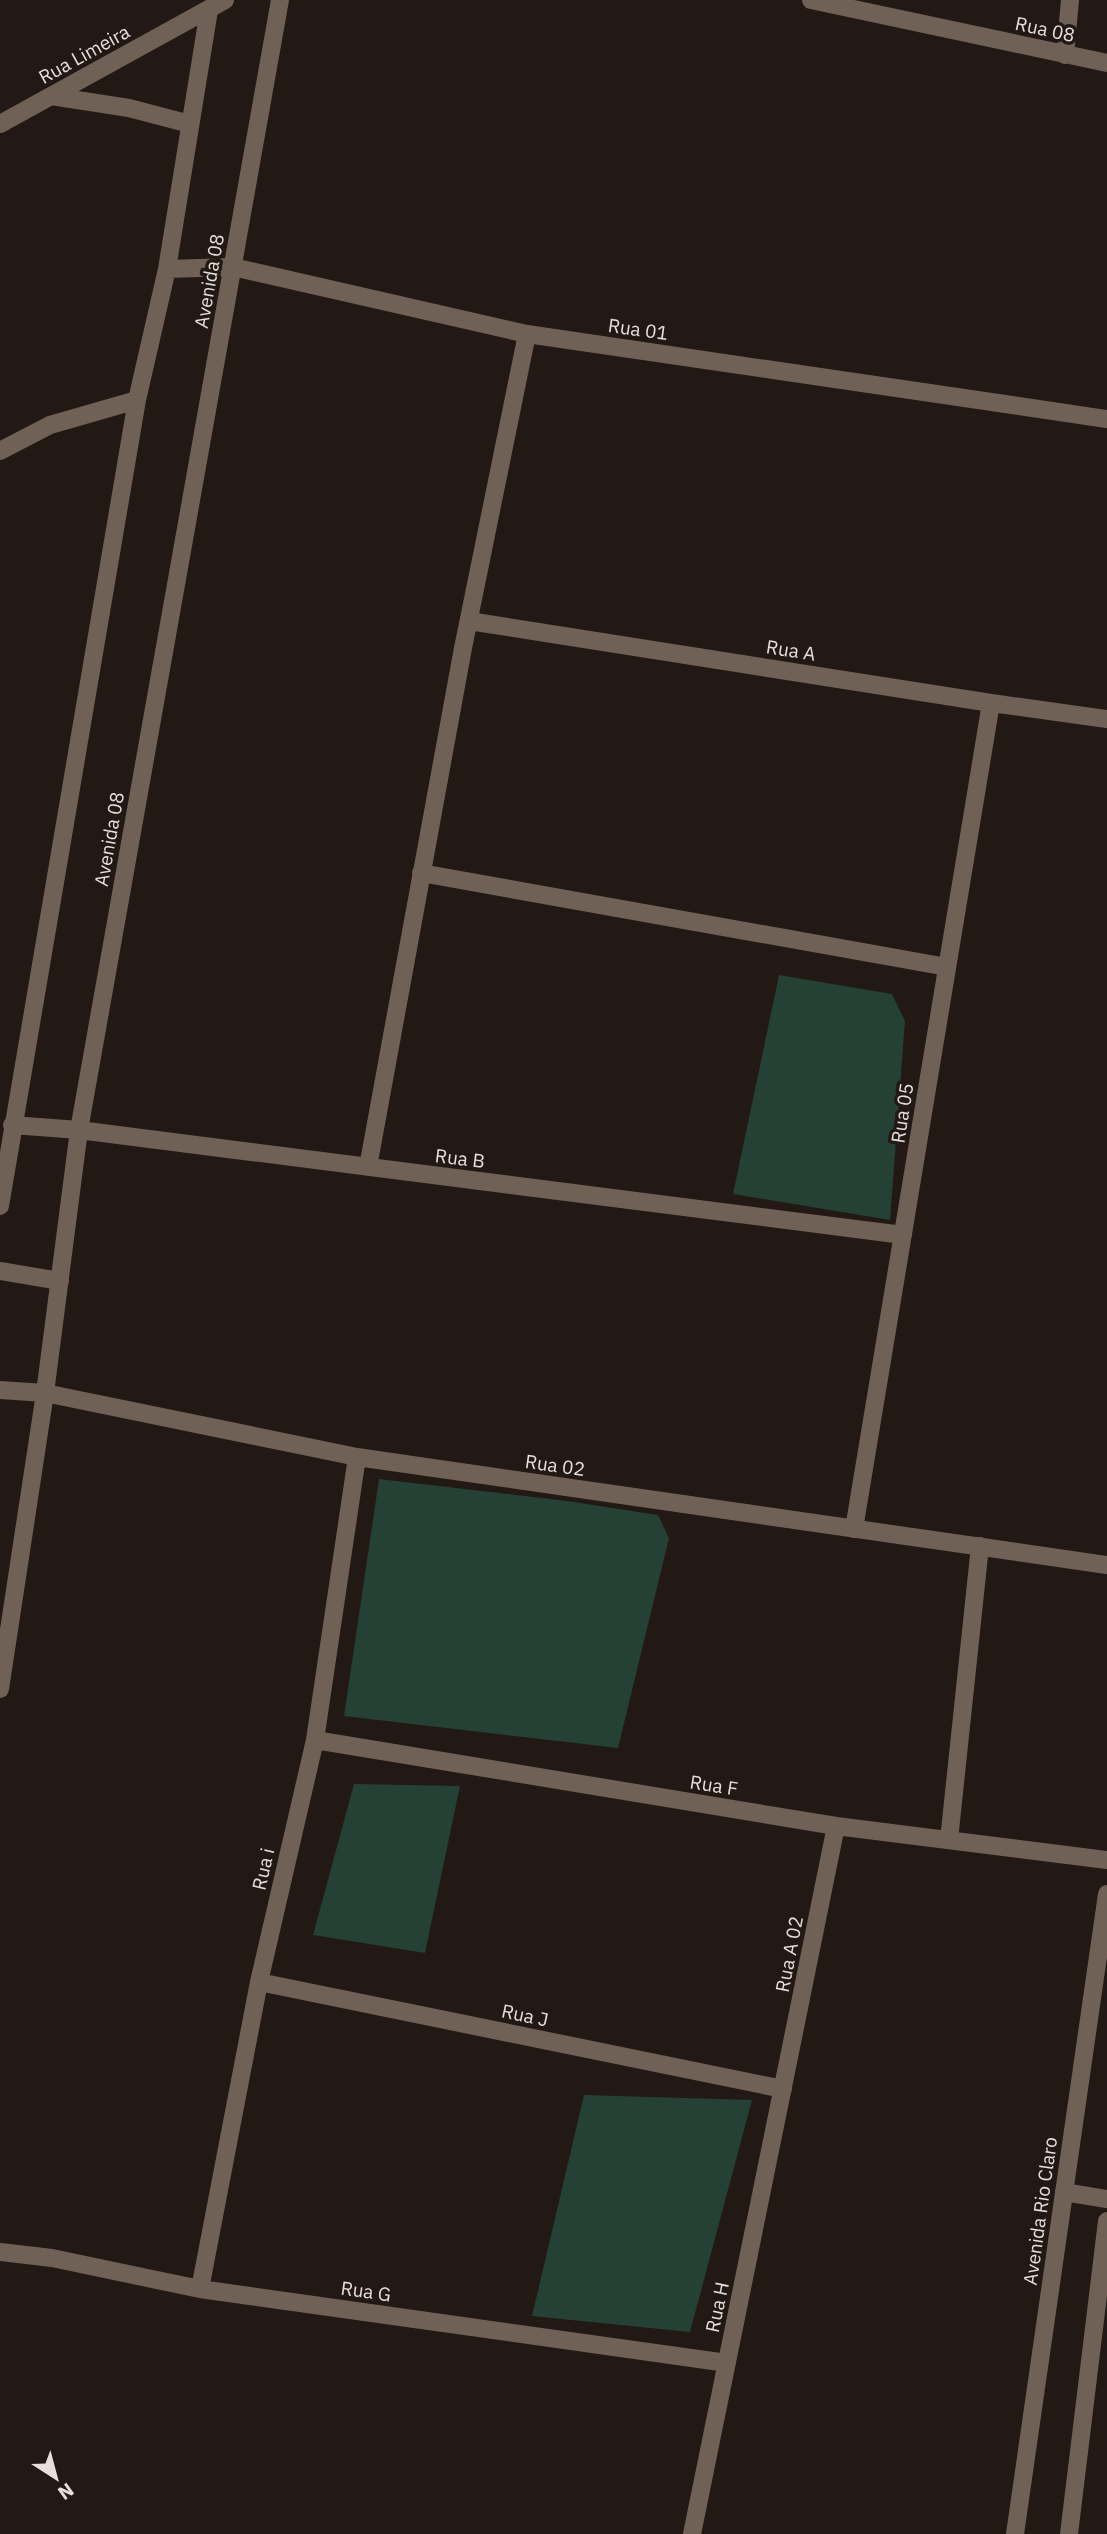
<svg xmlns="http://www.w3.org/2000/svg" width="1107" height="2534" font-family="'IBM Plex Sans',sans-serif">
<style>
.green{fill:#254034}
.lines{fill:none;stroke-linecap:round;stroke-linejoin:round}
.minor{stroke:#706157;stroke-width:18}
.tertiary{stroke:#706157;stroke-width:18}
.labels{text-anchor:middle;stroke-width:7;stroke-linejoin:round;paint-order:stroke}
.street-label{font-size:19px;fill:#e7dfdc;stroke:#221814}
</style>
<rect width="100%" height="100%" fill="#221814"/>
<path class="green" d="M779 975 892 994 905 1021 890 1220 733 1194Z
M379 1479 567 1501 658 1515 669 1538 618 1748 344 1716Z
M354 1784 460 1786 425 1953 313 1935Z
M584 2095 752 2100 690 2332 532 2316Z"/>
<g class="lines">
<path class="minor" d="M811 0 1107 63
M1065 55 1070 0
M51 96 129 108 190 124
M0 124 225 0
M167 269 233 267 527 334 1107 419
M0 451 50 425 137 400
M469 621 991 703 1107 719
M421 873 947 967
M12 1125 79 1130 903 1235
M368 1167 463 648 527 334
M0 1206 137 400 167 269 209 10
M0 1271 60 1281
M0 1390 45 1393 357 1457 1107 1565
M854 1529 991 703
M0 1689 45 1393 79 1130 280 0
M315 1740 836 1826 1107 1860
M949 1840 980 1546
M259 1982 783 2089
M1064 2192 1107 2199
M0 2252 52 2258 200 2289 727 2363
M200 2289 259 1982 315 1740 357 1457
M692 2534 836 1826"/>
<path class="tertiary" d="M1015 2534 1107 1894
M1069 2534 1107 2221"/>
</g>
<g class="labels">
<g class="street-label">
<text transform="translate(1045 29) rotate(12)" y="7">Rua 08</text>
<text transform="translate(84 54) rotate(-29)" y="7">Rua Limeira</text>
<text transform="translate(209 281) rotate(-80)" y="7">Avenida 08</text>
<text transform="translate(638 329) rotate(8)" y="7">Rua 01</text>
<text transform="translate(791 650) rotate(9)" y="7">Rua A</text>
<text transform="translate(109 839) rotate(-80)" y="7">Avenida 08</text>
<text transform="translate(902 1113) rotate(-81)" y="7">Rua 05</text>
<text transform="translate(460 1158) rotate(7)" y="7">Rua B</text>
<text transform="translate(555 1465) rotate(8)" y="7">Rua 02</text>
<text transform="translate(714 1785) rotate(9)" y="7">Rua F</text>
<text transform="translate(263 1869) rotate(-77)" y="7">Rua i</text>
<text transform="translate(789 1954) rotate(-79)" y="7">Rua A 02</text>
<text transform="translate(525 2015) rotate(12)" y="7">Rua J</text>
<text transform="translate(1040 2211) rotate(-82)" y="7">Avenida Rio Claro</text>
<text transform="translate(366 2291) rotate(8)" y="7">Rua G</text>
<text transform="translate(717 2307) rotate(-78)" y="7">Rua H</text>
</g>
</g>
<g transform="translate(56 2478) rotate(144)" stroke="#221814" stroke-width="5" paint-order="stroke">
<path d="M0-5L12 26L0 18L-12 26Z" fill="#e7dfdc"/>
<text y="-10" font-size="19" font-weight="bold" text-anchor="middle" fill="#e7dfdc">N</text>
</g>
</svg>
